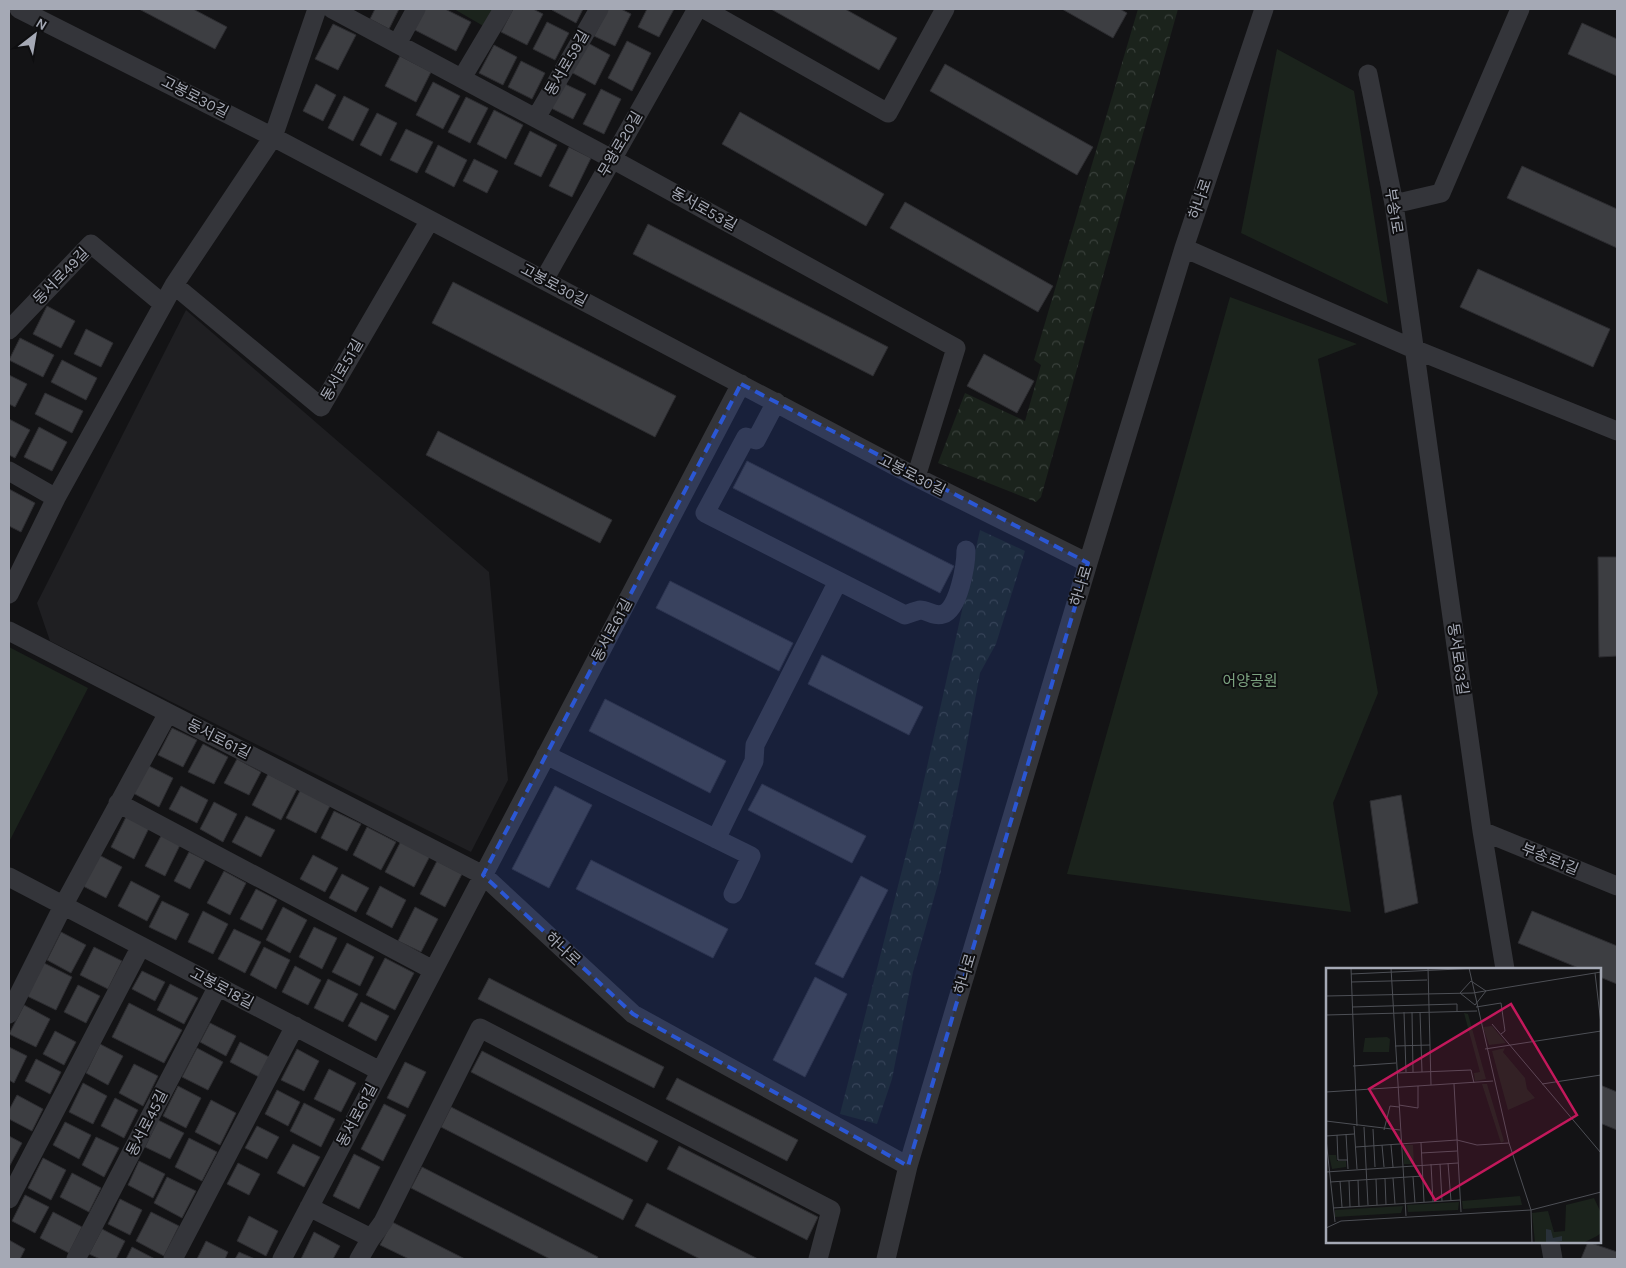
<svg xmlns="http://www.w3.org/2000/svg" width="1626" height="1268" font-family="Karla,'Noto Sans KR',sans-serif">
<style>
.built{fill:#1f1f22}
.green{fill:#1b231c}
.forest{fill:url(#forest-crowns)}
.building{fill:#3d3e42;stroke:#2d2d31}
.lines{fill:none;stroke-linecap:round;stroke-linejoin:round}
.minor{stroke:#34353a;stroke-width:19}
.marked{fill:#2b57d4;fill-opacity:0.2;stroke:#2b57d4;stroke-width:4;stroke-dasharray:10 6;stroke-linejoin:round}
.labels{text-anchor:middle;stroke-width:4;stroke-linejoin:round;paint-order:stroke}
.street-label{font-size:15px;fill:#a5a9b5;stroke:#0e0e10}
.park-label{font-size:15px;fill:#7ba17f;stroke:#0e0e10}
.inset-road{fill:none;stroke:#4d4f55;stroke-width:1}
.view{fill:#c2185b;fill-opacity:0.15;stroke:#c2185b;stroke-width:2.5}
.inset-edge{fill:none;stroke:#a5a9b5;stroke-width:2.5}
</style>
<defs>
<pattern id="forest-crowns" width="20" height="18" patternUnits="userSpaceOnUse" patternTransform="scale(1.25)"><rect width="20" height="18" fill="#1b231c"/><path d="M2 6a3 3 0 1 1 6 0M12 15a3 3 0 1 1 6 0" fill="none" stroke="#39403b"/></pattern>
</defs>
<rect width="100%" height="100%" fill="#131315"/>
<path class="built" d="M186 310 489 572 508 780 471 852 50 641 37 603Z"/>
<path class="green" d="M454 9H495L485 27Z
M1277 49 1354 91 1388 304 1241 233Z
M1230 297 1357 344 1318 359 1378 693 1333 803 1351 912 1067 874Z
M9 647 88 688 9 842Z"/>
<path class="forest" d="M1138 9H1178L1041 497 1036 502 938 463 965 393 1025 421 1041 365 1034 360Z
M980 530 1025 551 996 644 980 673 961 775 938 884 913 972 892 1079 877 1124 840 1114 918 807Z"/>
<path class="building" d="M139 9H193L227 27 215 49Z
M375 9H399L389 29 370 19Z
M423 9H445L471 22 456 51 413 29Z
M513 9H533L543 14 527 45 501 32Z
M553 9H583L576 23 552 10Z
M608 9H621L631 14 615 46 594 36Z
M647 9H674L659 37 638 27Z
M771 9H845L897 38 879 70Z
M1062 9H1120L1127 13 1113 38Z
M547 22 569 33 555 60 533 49Z
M1582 23 1617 39V76L1568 54Z
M333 24 356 35 338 70 315 59Z
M627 41 651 53 632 91 608 78Z
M586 42 610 55 595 85 571 72Z
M494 45 517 57 503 85 479 73Z
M400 56 431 72 416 102 385 86Z
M521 61 545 73 532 99 508 87Z
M945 64 1093 147 1077 175 930 91Z
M433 82 460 96 443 129 416 115Z
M563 83 586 94 573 119 551 108Z
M316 84 336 95 323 121 303 111Z
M601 89 621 99 604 134 583 124Z
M344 96 369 109 353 141 328 128Z
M466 97 488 108 470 143 448 132Z
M494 110 523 125 506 159 477 144Z
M740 112 884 194 866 226 722 144Z
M377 113 397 123 381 156 360 145Z
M406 129 433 142 417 173 390 160Z
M530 131 557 145 541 177 514 164Z
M438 145 467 160 454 187 425 172Z
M569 147 591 158 572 197 549 186Z
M474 159 498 171 487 193 463 181Z
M1522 166 1617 209V248L1507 198Z
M905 202 1053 286 1038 312 890 228Z
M648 224 888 347 873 376 633 254Z
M1478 269 1610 329 1593 367 1460 307Z
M453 282 676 396 655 437 432 323Z
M47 306 75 321 61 348 33 334Z
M86 329 113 343 101 367 74 354Z
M20 338 54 355 43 377 9 360Z
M984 354 1034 381 1017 413 967 386Z
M62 360 97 378 86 400 51 382Z
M9 375 27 384 15 407 9 404Z
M45 393 83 411 72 433 35 414Z
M9 419 30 430 15 458 9 455Z
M39 427 67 442 52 471 24 457Z
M438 431 612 520 600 543 426 455Z
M747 461 954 566 940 593 733 488Z
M9 489 35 503 21 532 9 526Z
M1598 557H1617V656L1599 657Z
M670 581 793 643 779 671 656 608Z
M822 655 923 707 909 735 808 684Z
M605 699 726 761 710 793 589 731Z
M172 728 197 740 183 767 158 755Z
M203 744 228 757 214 784 188 772Z
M237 759 261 772 249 795 224 783Z
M147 765 173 778 159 807 133 793Z
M268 774 297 789 281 820 252 805Z
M762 784 866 836 852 863 748 810Z
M181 786 208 800 197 823 169 809Z
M555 786 592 805 549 888 512 869Z
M302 787 332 802 316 833 286 818Z
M1401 795 1418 903 1385 913 1370 801Z
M214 802 237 814 223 842 200 829Z
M334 811 361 824 347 851 321 838Z
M246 816 275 830 261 857 232 842Z
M126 817 149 828 134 859 111 847Z
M367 827 396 842 381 870 353 855Z
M162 834 181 843 165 876 145 866Z
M401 841 430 856 414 887 385 872Z
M189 852 205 860 190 889 174 881Z
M99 855 122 867 106 898 83 886Z
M313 855 338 868 325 892 300 879Z
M591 860 728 929 713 958 576 889Z
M437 861 462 874 445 907 420 894Z
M224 871 246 883 230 915 207 903Z
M342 874 369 888 356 912 329 898Z
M861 876 888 890 843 978 815 964Z
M131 881 160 896 147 921 118 906Z
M380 886 406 900 392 928 366 914Z
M256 889 277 900 262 930 240 919Z
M162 901 189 914 176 940 149 927Z
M283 907 307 920 290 953 266 940Z
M415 907 438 919 421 952 398 941Z
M203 911 228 924 213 954 188 942Z
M1532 911 1617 946V984L1600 977V969H1581L1518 943Z
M314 927 337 938 322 969 299 957Z
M234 929 261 942 245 973 218 959Z
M61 932 86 945 71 973 47 960Z
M347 943 374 957 360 986 332 972Z
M94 947 122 961 108 989 80 975Z
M264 947 290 960 276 989 250 975Z
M385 958 414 973 395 1010 366 995Z
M44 963 72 977 56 1010 27 996Z
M295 966 321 980 308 1005 282 992Z
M142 971 165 982 155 1001 132 989Z
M815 977 847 994 805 1077 773 1060Z
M489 978 664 1067 654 1088 478 999Z
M328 979 358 994 343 1022 314 1008Z
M170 984 198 998 184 1024 157 1010Z
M78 985 100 996 86 1023 64 1012Z
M361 1002 389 1016 376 1041 348 1026Z
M129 1003 182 1030 164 1063 112 1037Z
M24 1005 50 1019 36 1047 9 1034Z
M210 1023 236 1036 226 1056 200 1042Z
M55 1031 76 1042 64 1065 43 1054Z
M240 1042 269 1057 259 1077 230 1062Z
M100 1044 123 1056 108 1085 86 1073Z
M9 1047 27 1056 14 1083 9 1080Z
M197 1048 223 1062 208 1090 182 1077Z
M297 1049 319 1061 304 1091 281 1080Z
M482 1051 658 1141 647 1162 471 1072Z
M36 1059 61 1072 50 1094 25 1081Z
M405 1062 426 1072 408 1108 387 1098Z
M134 1064 158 1076 143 1106 119 1093Z
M329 1069 356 1083 341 1112 314 1099Z
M677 1078 798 1140 787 1161 666 1099Z
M83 1083 107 1096 93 1124 69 1112Z
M1600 1085 1617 1092V1130L1600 1123Z
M178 1086 201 1098 186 1128 163 1116Z
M277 1090 300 1102 288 1126 265 1114Z
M17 1095 43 1109 32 1131 9 1119V1110Z
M115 1098 138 1110 124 1138 101 1126Z
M211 1100 236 1113 220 1145 195 1132Z
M304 1103 335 1119 321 1147 290 1131Z
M384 1104 406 1115 383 1161 361 1149Z
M451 1107 633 1200 623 1220 441 1127Z
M158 1120 184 1133 170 1159 145 1147Z
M65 1122 91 1135 79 1159 53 1145Z
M257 1126 279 1137 267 1159 245 1148Z
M9 1136 22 1143 9 1167Z
M96 1137 119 1148 104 1177 82 1165Z
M189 1138 217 1152 202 1181 175 1167Z
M293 1144 320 1157 304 1187 277 1173Z
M679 1146 818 1217 807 1240 667 1169Z
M354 1154 380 1167 359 1209 333 1196Z
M43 1158 66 1170 51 1200 28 1188Z
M139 1161 165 1174 153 1198 128 1185Z
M238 1163 260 1174 249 1195 227 1184Z
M422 1167 598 1257 597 1259H550L411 1188Z
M72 1173 101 1188 89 1212 60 1197Z
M167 1177 196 1191 182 1218 154 1203Z
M25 1195 49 1207 35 1233 12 1221Z
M120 1199 142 1210 130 1235 108 1224Z
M647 1203 758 1259H700L635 1226Z
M53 1212 82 1227 69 1253 40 1238Z
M151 1212 179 1226 164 1256 136 1241Z
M249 1216 278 1231 266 1256 237 1241Z
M392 1222 465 1259H409L380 1245Z
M102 1229 125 1241 116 1259H100L89 1254Z
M314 1232 340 1246 333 1259H301Z
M9 1240 25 1249 20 1259H9Z
M206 1241 228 1252 225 1259H197Z
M1588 1242 1617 1252V1259H1581Z
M132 1247 155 1259H126Z
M239 1252 255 1259H235Z"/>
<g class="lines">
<path class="minor" d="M19 9 273 137 916 477 1088 563
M332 9 612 159 956 348 916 477
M704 9 888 113 945 9
M397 44 416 9
M1368 74 1394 204 1482 831 1505 969
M462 78 503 9
M536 118 599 9
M1394 204 1441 193 1520 9
M1184 248 1414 349 1617 431
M544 280 697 9
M174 285 321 407 430 220
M9 330 91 244 163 304
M776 402 756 440 746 437 705 513 905 615C910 613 916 611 920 610 928 610 934 617 943 614 959 609 966 564 966 550
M9 471 56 498
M9 594 56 498 174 285 273 137 317 9
M9 631 483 875 633 1014 908 1166
M546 755 751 856 733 894
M118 803 433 970
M1482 831 1617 886
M716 839 754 761 755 745 838 581
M9 877 380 1071
M9 1014 63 906 168 713
M9 1199 141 946
M309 1207 371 1238
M1550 1242 1553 1259
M76 1259 218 986
M173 1259 295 1026
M282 1259 741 384
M359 1259 370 1240 383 1222 480 1028 831 1210 818 1259
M886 1259 908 1166 1088 563 1184 248 1264 9"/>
</g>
<path class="marked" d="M741 384 1088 563 908 1166 633 1014 483 875Z"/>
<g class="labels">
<g class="street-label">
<text transform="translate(567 63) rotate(-60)" y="5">동서로59길</text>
<text transform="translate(195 97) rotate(27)" y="5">고봉로30길</text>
<text transform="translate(620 144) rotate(-60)" y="5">무왕로20길</text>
<text transform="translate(1200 199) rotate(-71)" y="5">하나로</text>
<text transform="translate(704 209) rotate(29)" y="5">동서로53길</text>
<text transform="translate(1394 211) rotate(81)" y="5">부송1로</text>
<text transform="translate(61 276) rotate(-46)" y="5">동서로49길</text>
<text transform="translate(554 285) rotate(28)" y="5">고봉로30길</text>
<text transform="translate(342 370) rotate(-60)" y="5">동서로51길</text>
<text transform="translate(912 475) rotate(27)" y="5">고봉로30길</text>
<text transform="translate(1081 586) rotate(-73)" y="5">하나로</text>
<text transform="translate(612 630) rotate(-62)" y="5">동서로61길</text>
<text transform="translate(1458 659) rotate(82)" y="5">동서로63길</text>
<text transform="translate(219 739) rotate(27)" y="5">동서로61길</text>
<text transform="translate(1550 859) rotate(22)" y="5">부송로1길</text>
<text transform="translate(563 949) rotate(43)" y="5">하나로</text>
<text transform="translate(965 974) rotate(-73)" y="5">하나로</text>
<text transform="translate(222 988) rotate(28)" y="5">고봉로18길</text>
<text transform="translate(357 1115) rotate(-62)" y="5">동서로61길</text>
<text transform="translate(147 1123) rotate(-63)" y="5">동서로45길</text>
</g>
<g class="park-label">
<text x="1250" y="686">어양공원</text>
</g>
</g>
<g transform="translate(1326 968)">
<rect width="275" height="275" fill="#131315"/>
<path d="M166 58 180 75 163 77 157 59ZM61 69 64 71 63 84H37L39 70ZM179 80 177 84 199 110 201 121 209 130 182 142 166 83ZM77 177H87L88 196H78ZM194 228 196 237 137 241 136 233ZM268 230 275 245V265L271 268 257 275H209L206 245 222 243 228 264 239 263 240 237ZM133 234 132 242 82 244 81 237ZM77 238 75 245 9 249V242Z" fill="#1b231c"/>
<path d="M138 45 142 46 160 111 149 113 148 105 154 104ZM156 116H161L178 173 175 175ZM3 187H10L11 193H20V199L6 201Z" fill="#1b231c"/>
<path d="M220 261 225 262 227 270 236 268V273L220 275Z" fill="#293139"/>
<path class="inset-road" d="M25 0 31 158M65 0 80 248M102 0 105 117M143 0 183 175 205 242 206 275M269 5 275 56M25 6 154 0M145 13 160 23 149 37 134 25ZM25 14 101 12M0 28 147 25 275 4M26 39 131 36V43M150 39 175 35 179 63 175 66M78 44 80 104M86 44 87 104M94 44 96 104M0 47 151 43M166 56 275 185M69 78 104 77M159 81 275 63M27 98 70 95M71 105 145 102 148 115M128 116 135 244M216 116 275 107M0 124 167 113M73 137 92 140V118M0 153 74 162M28 158 31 201M38 159 42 237M47 161 49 199M58 162 64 138 73 139M20 166 22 201M11 167 12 192H21M0 168 28 166M0 171 9 254M95 175 98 234M56 177 58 199M65 177 67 199M30 179 131 172 151 177 183 175M95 185 131 183M122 195 125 233M105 196 107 234M114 196 116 233M0 204 132 195M87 209 89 235M67 210 69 236M50 211 51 237M59 211 60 237M32 212 33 238M14 213 16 239M23 213 24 239M4 214 97 208M7 240 134 232M0 260 15 253 205 242 275 224"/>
<path class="view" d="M185 36 251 147 109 232 43 121Z"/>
<rect width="275" height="275" class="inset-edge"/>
</g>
<rect width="1626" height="1268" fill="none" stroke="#a5a9b5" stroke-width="20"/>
<g transform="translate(35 35) rotate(31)" stroke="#0e0e10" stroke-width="4" paint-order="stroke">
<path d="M0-4L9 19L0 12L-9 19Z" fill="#a5a9b5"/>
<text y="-8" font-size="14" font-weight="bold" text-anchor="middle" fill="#a5a9b5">N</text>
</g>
</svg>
